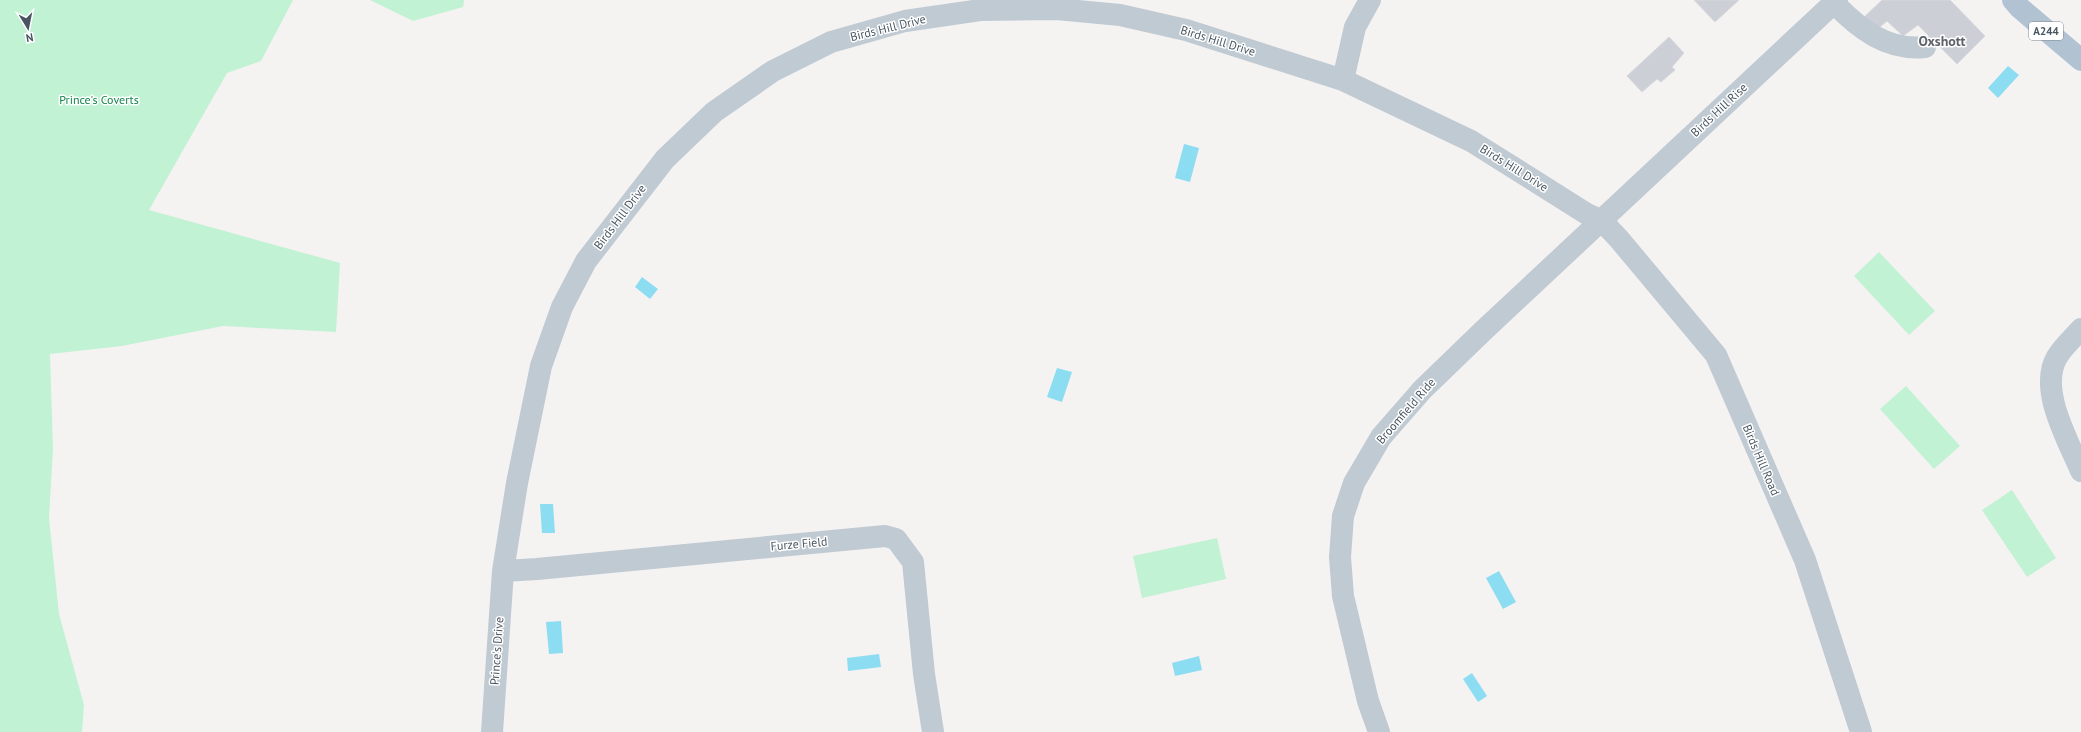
<svg xmlns="http://www.w3.org/2000/svg" width="2081" height="732" font-family="'PT Sans',sans-serif">
<style>
.green{fill:#c1f2d4}
.water{fill:#8cddf1}
.building{fill:#cccfd5;stroke:#d6d9de}
.lines{fill:none;stroke-linecap:round;stroke-linejoin:round}
.minor{stroke:#c0cad2;stroke-width:22}
.major{stroke:#b1c2d2;stroke-width:22}
.labels{text-anchor:middle;stroke-width:3;stroke-linejoin:round;paint-order:stroke}
.shield{fill:#fff;stroke:#808990;stroke-width:1}
.shield-label{font-size:11px;font-weight:bold;fill:#495661}
.street-label{font-size:12px;fill:#495661;stroke:#fff}
.park-label{font-size:12px;fill:#14834a;stroke:#fff}
.quarter-label{font-size:14px;font-weight:bold;fill:#5e6368;stroke:#fff}
</style>
<rect width="100%" height="100%" fill="#f5f2f2"/>
<path class="green" d="M0 0H293L261 61 227 73 149 210 340 263 336 332 223 326 122 346 50 354 53 449 49 518 59 614 84 705 82 732H0Z
M370 0H464L463 7 413 21Z
M1879 252 1935 311 1909 335 1854 276Z
M1906 386 1960 446 1934 469 1880 409Z
M2012 490 2056 558 2027 577 1982 510Z
M1217 538 1226 579 1142 598 1133 556Z"/>
<path class="water" d="M2008 66 2019 75 1998 98 1988 88Z
M1184 144 1199 148 1190 182 1175 178Z
M642 277 658 289 650 299 635 287Z
M1057 368 1072 372 1062 402 1047 397Z
M540 504H553L555 533H542Z
M1499 571 1516 602 1503 609 1486 578Z
M561 621 563 653 549 654 546 622Z
M879 654 881 667 848 671 847 658Z
M1199 656 1202 670 1175 676 1172 663Z
M1472 673 1487 696 1478 702 1463 679Z"/>
<path class="building" d="M1694 0H1739L1715 22Z
M1882 0H1950L1985 36 1957 64 1918 25 1903 36 1887 21 1874 32 1862 19Z
M1669 37 1684 53 1672 67 1675 70 1661 82 1657 79 1642 92 1627 76Z"/>
<g class="lines">
<path class="minor" d="M1834 3C1859 29 1887 51 1925 47
M1343 80 1355 27 1370 0
M2081 329C2073 338 2063 347 2057 357 2038 389 2068 440 2081 471
M503 571 537 569 885 536 896 539 913 562 924 674 933 732
M492 732 503 571 517 483 541 366 562 307 586 261 665 159 714 112 773 71 831 42 905 21 980 10 1057 9 1120 15 1186 30 1343 80 1471 141 1587 214 1602 221 1619 239 1716 355 1805 560 1861 732
M1379 732 1368 701 1343 596 1340 557 1343 516 1354 483 1381 437 1422 390 1483 331 1837 0"/>
<path class="major" d="M2013 0 2020 8 2081 60"/>
</g>
<g class="labels">
<rect class="shield" x="2029" y="22" width="34" height="18" rx="3"/>
<g class="shield-label">
<text x="2046" y="35">A244</text>
</g>
<g class="street-label">
<text transform="translate(888 28) rotate(-14)" y="4">Birds Hill Drive</text>
<text transform="translate(1218 41) rotate(17)" y="4">Birds Hill Drive</text>
<text transform="translate(1719 110) rotate(-43)" y="4">Birds Hill Rise</text>
<text transform="translate(1514 168) rotate(32)" y="4">Birds Hill Drive</text>
<text transform="translate(620 217) rotate(-53)" y="4">Birds Hill Drive</text>
<text transform="translate(1406 411) rotate(-49)" y="4">Broomfield Ride</text>
<text transform="translate(1761 460) rotate(67)" y="4">Birds Hill Road</text>
<text transform="translate(799 544) rotate(-5)" y="4">Furze Field</text>
<text transform="translate(497 651) rotate(-86)" y="4">Prince's Drive</text>
</g>
<g class="park-label">
<text x="99" y="104">Prince's Coverts</text>
</g>
<g class="quarter-label">
<text x="1942" y="46">Oxshott</text>
</g>
</g>
<g transform="translate(28 28) rotate(170)" stroke="#ffffff" stroke-width="3" paint-order="stroke">
<path d="M0-3L7 15L0 10L-7 15Z" fill="#495661"/>
<text y="-6" font-size="11" font-weight="bold" text-anchor="middle" fill="#495661">N</text>
</g>
</svg>
